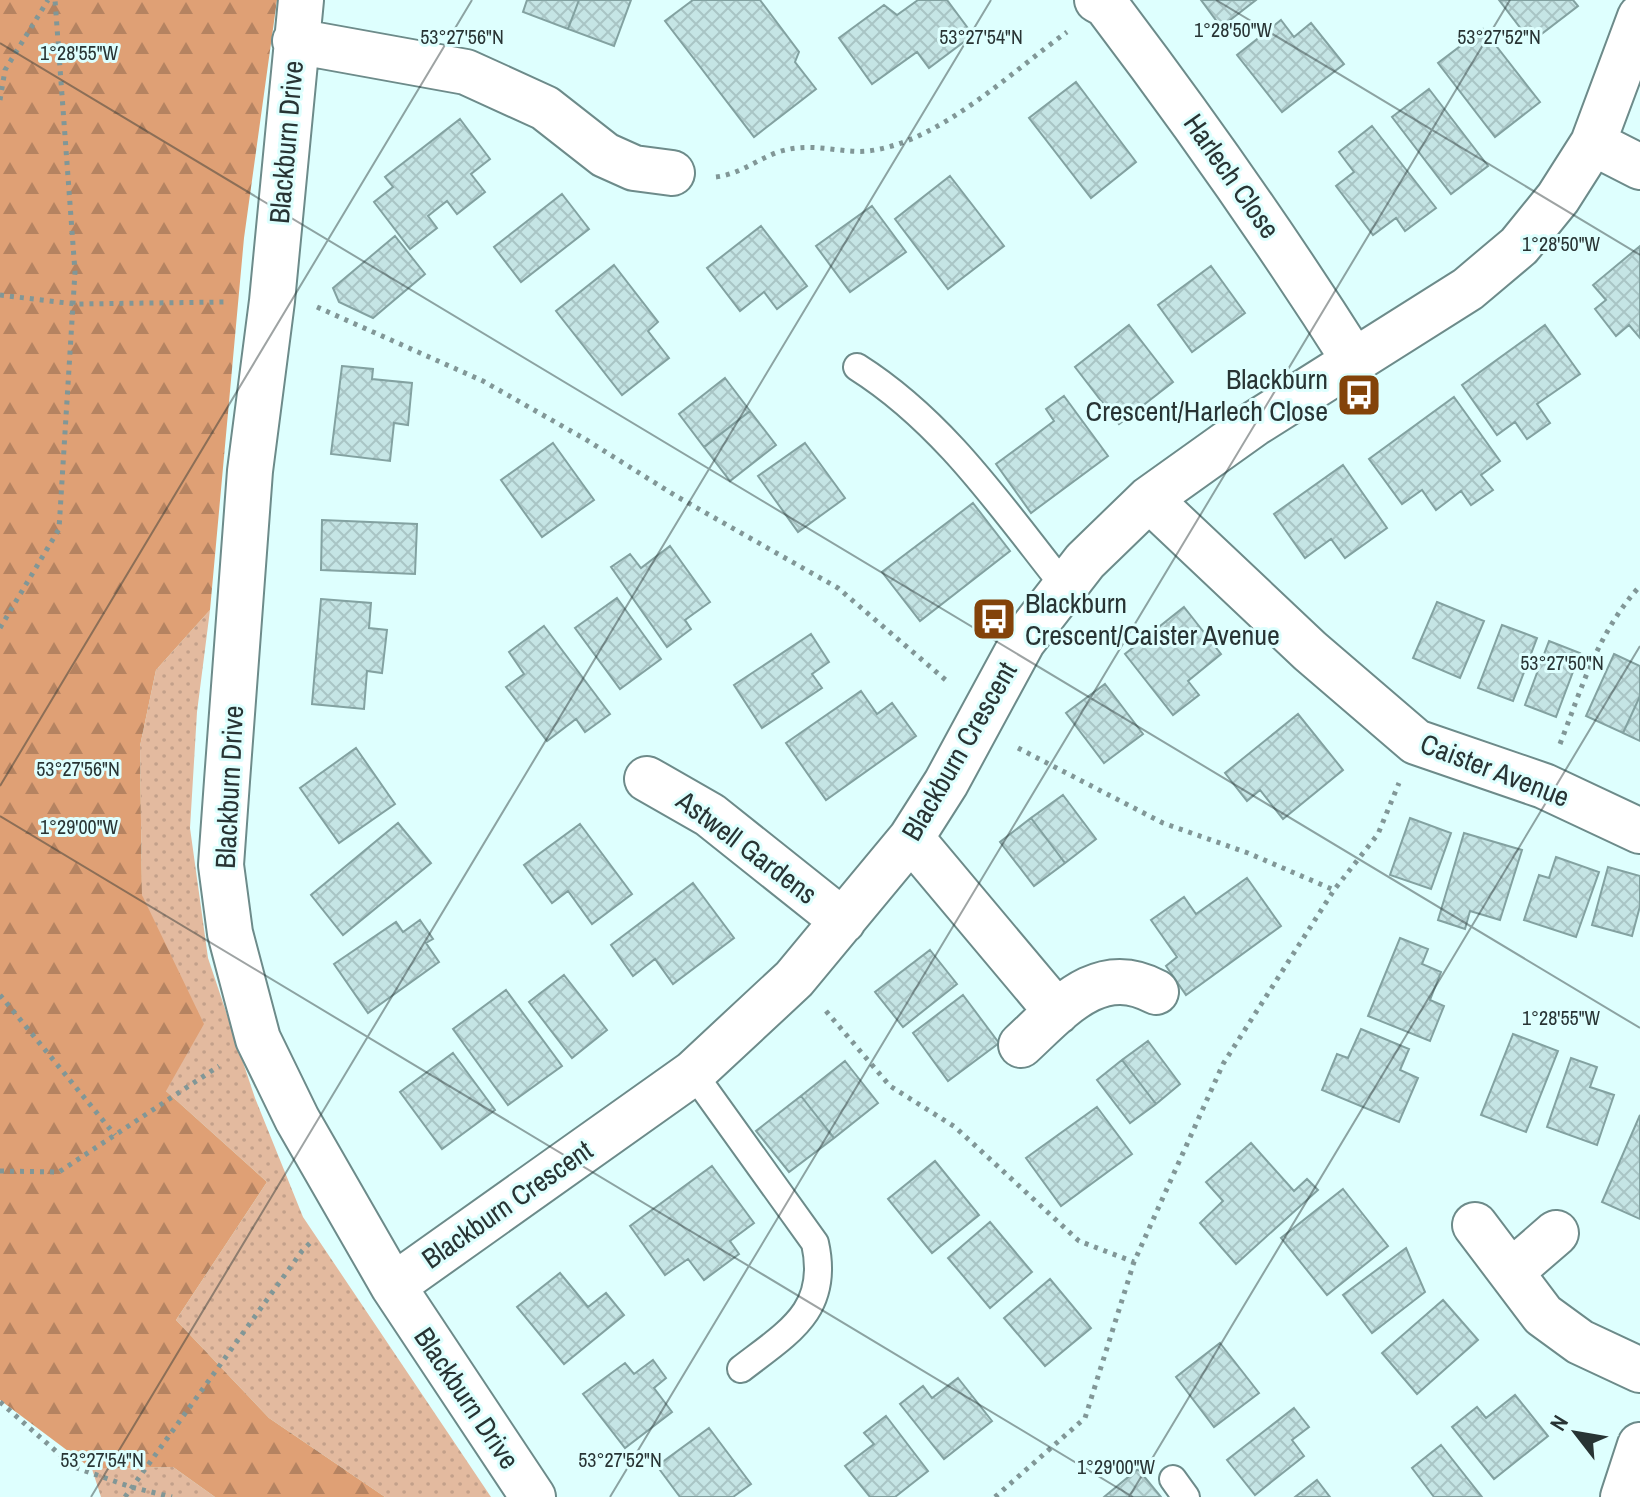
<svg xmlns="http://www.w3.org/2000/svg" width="1640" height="1497" font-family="'Archivo Narrow',sans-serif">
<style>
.grass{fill:url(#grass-dots)}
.forest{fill:url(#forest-firs)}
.building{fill:url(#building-cross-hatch);stroke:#83a2a1;stroke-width:2}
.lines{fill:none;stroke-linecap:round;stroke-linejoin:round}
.service-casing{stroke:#6d8b8a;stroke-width:30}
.minor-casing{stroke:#6d8b8a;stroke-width:48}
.path{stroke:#819797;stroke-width:5;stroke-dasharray:4 6;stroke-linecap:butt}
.service{stroke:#fff;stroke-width:26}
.minor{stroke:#fff;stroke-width:44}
.ticks{fill:none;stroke:#283434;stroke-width:2;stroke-opacity:0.45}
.labels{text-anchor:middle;stroke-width:6;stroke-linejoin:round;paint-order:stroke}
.street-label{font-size:28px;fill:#283434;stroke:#defffe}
.poi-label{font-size:28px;fill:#283434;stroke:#defffe;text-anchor:end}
.ticks-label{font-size:20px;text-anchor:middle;fill:#283434;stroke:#defffe;stroke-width:6;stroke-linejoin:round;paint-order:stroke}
</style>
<defs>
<pattern id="grass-dots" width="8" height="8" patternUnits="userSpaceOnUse" patternTransform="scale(2)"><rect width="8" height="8" fill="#e3ba9f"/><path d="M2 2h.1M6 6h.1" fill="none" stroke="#c3a08a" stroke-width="1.8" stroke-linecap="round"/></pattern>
<pattern id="forest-firs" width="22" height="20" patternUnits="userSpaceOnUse" patternTransform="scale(2)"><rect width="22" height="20" fill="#dfa075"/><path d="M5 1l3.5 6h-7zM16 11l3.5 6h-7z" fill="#b58361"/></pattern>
<pattern id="building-cross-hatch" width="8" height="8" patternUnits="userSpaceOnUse" patternTransform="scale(2)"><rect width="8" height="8" fill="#c5e5e5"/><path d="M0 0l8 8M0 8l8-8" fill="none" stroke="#a9c5c5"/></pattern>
</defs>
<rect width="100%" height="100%" fill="#defffe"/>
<path class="grass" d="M210 610 197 712 190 828 208 958 255 1098 303 1217 491 1497H385L269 1418 176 1320 267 1182 166 1091 142 895 140 746 156 670Z
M173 1467 215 1497H101L92 1469Z"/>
<path class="forest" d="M0 0H277L244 238 210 610 156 670 140 746 142 895 204 1024 166 1091 267 1182 176 1320 269 1418 385 1497H215L173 1467 92 1469 0 1400Z"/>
<path class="building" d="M527 0H579L568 29 523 12Z
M579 0H631L614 46 568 29Z
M693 0H760L799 52 795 62 816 89 754 137 665 21Z
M918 0H947L973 35 929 68 917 52 872 84 839 38 884 5 897 15Z
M1201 0H1256L1221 27Z
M1499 0H1573L1578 6 1531 42Z
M1281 20 1294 37 1311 23 1344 64 1282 112 1237 55Z
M1483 29 1540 102 1495 137 1438 63Z
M1076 82 1136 162 1091 198 1029 118Z
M1429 89 1488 166 1451 194 1392 117Z
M460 119 490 159 471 174 485 192 457 214 447 201 428 216 437 228 410 249 374 202 393 187 385 177Z
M1372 126 1436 208 1405 231 1396 218 1373 235 1336 186 1354 172 1339 152Z
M950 176 1004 246 948 289 895 219Z
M562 194 589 229 521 282 494 247Z
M872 206 906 252 850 292 816 246Z
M761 226 807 286 777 309 764 292 740 311 707 268Z
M395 236 425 274 373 318 339 302 333 288Z
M1640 246V338L1629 325 1616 336 1595 309 1606 300 1593 285Z
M614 265 658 322 648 331 669 358 622 395 556 311Z
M1211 266 1245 313 1192 352 1158 305Z
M1129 325 1173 382 1119 424 1075 367Z
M1545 325 1580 374 1537 404 1550 423 1527 439 1515 422 1497 435 1462 385Z
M342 366 373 369 372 379 412 383 408 425 394 423 390 461 331 454Z
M725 378 750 411 704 447 679 414Z
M1064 396 1108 456 1031 513 996 464 1054 421 1046 409Z
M1454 397 1500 461 1481 475 1493 490 1471 505 1461 491 1436 510 1422 490 1402 504 1369 459Z
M750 411 776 445 730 481 704 447Z
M553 443 594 500 542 537 501 480Z
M805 443 845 498 798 532 758 476Z
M1343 465 1387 528 1345 558 1331 539 1305 558 1274 514Z
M973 503 1010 551 920 621 882 572Z
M322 520 417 524 415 574 321 570Z
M670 546 710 602 685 620 691 629 667 647 611 567 630 554 641 568Z
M617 598 661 659 620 689 575 628Z
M321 599 371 603 369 628 387 630 382 673 367 671 364 709 312 704Z
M1437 602 1484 621 1460 678 1413 658Z
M1184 607 1221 654 1188 681 1199 695 1173 715 1125 654Z
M1502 625 1537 638 1513 701 1478 688Z
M544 626 610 714 585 732 576 719 547 741 506 687 524 674 509 652Z
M811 634 829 662 812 674 822 688 762 728 734 685Z
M1549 641 1580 653 1556 717 1525 705Z
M1614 654 1640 666V696L1623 733 1586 716Z
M1105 684 1143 734 1104 763 1066 713Z
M861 691 877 714 892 703 916 736 826 800 786 743Z
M1640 696V741L1623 733Z
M1298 714 1343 770 1283 819 1260 790 1247 801 1225 773Z
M356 748 395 804 339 843 300 788Z
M1063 795 1096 839 1065 863 1031 818Z
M1031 818 1065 863 1034 886 1000 842Z
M1410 818 1451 833 1431 889 1390 875Z
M398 823 431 863 343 935 311 895Z
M580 824 632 894 592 924 568 891 552 903 524 865Z
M1464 833 1522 850 1500 920 1470 911 1465 929 1438 920Z
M1556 857 1599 872 1576 937 1524 920 1539 875 1549 878Z
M1608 867 1640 876V906L1632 936 1592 925Z
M1247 878 1281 926 1186 995 1166 966 1177 957 1151 920 1184 897 1196 914Z
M693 883 734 938 673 984 655 959 633 976 611 945Z
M420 920 433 939 426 943 439 962 368 1013 334 964 396 922 403 932Z
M1400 938 1428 949 1422 964 1441 972 1430 1000 1444 1006 1430 1041 1368 1016Z
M930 950 957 984 903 1027 875 992Z
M564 975 607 1030 572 1058 529 1002Z
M506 990 562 1066 508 1105 453 1029Z
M963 995 999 1043 948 1081 913 1033Z
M1361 1029 1409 1049 1400 1070 1418 1078 1399 1122 1322 1090 1337 1054 1348 1058Z
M1513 1034 1558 1051 1526 1132 1481 1115Z
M1148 1041 1180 1084 1156 1104 1122 1060Z
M453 1053 495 1110 442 1149 400 1092Z
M1571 1058 1597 1067 1590 1087 1614 1095 1597 1145 1547 1127Z
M1122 1060 1156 1104 1130 1123 1097 1080Z
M845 1061 878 1103 834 1138 801 1096Z
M801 1096 834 1138 789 1172 756 1131Z
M1097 1107 1132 1154 1061 1206 1026 1158Z
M1640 1115V1219L1602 1202Z
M1251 1143 1294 1191 1307 1179 1318 1190 1236 1264 1200 1223 1223 1201 1206 1182Z
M935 1161 979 1215 932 1253 888 1199Z
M712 1166 754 1223 730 1241 739 1254 704 1280 688 1259 665 1275 630 1226Z
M1343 1189 1388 1246 1327 1295 1281 1238Z
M990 1222 1032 1272 990 1308 948 1258Z
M1406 1248 1425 1292 1372 1333 1343 1295Z
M560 1273 588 1307 606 1293 624 1315 564 1364 517 1307Z
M1050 1279 1091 1328 1045 1366 1004 1318Z
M1443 1300 1478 1340 1417 1394 1382 1353Z
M1220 1343 1259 1393 1214 1427 1176 1377Z
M653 1360 666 1378 654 1388 672 1412 625 1448 583 1394 625 1363 634 1374Z
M958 1378 992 1421 944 1459 900 1404 923 1386 932 1398Z
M1515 1395 1548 1436 1494 1479 1452 1427 1477 1407 1486 1418Z
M1294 1408 1309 1427 1292 1440 1304 1456 1255 1495 1227 1460Z
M886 1416 928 1471 895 1497H870L845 1466 874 1444 864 1433Z
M709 1428 751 1484 733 1497H680L657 1466Z
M1441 1445 1482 1497H1434L1412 1468Z
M1138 1469 1161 1497H1104Z
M1317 1480 1330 1497H1295Z"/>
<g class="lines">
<g class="service-casing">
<path id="service" d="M857 367C944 422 1002 508 1065 587
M693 1073 815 1243C830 1310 789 1332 741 1369
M1173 1479 1186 1497"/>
</g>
<g class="minor-casing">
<path id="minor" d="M301 0 272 301 250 471 227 781 221 865 230 933 258 1039 297 1119 393 1286 533 1497
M1097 0 1106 5C1194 121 1277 239 1355 362
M295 41 466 72 545 108 605 155 634 168 672 173
M1593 143 1640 167
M1149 499 1310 651 1416 742 1544 786 1640 831
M647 779 710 815 843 921
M911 838 1057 1012
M1021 1045C1061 1008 1099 961 1156 992
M1475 1225 1543 1315 1580 1342 1640 1370
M1511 1272 1556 1233
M393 1286 693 1073 794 979 911 838 946 783 1023 641 1085 561 1149 499 1254 424 1468 289 1519 246 1558 198 1593 143 1640 17
M1623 1497 1640 1445"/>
</g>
<path class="path" d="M0 100 5 70 48 0
M716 177C740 174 756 160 778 152 815 140 844 156 875 150 944 138 1011 72 1067 32
M0 295 75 304 227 302
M317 307 483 381 585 439 676 496 838 588 948 682
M0 628 59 529 75 272 55 0
M1560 744C1582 687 1598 632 1640 586
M1018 748 1163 823 1248 853 1334 890
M0 995 115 1135
M826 1011 890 1086 955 1127 1079 1241 1134 1262
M0 1171 59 1172 219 1066
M0 1402 74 1467 131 1487 172 1497
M125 1497 302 1251 313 1240
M995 1497 1085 1418 1134 1262 1223 1064 1334 890 1378 834 1399 783"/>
<use href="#service" class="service"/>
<use href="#minor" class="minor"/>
</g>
<path class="ticks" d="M1216 0 1640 255M0 43 1640 1028M0 786 472 0M0 816 1133 1497M91 1497 991 0M610 1497 1510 0M1129 1497 1640 646"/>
<defs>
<g id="bus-square" transform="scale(2.3)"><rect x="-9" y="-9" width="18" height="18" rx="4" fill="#83430a" stroke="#defffe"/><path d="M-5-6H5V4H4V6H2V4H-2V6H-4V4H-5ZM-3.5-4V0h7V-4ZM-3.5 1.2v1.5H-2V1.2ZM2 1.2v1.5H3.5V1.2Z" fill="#fff"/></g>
</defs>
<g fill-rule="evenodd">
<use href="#bus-square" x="1359" y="395"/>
<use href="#bus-square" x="994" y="619"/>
</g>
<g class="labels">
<g class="street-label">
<text transform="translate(286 142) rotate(-85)" y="10">Blackburn Drive</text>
<text transform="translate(1232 176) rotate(55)" y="10">Harlech Close</text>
<text transform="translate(959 751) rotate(-60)" y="10">Blackburn Crescent</text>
<text transform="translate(1495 770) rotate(21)" y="10">Caister Avenue</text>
<text transform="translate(229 787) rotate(-87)" y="10">Blackburn Drive</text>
<text transform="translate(747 847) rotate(37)" y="10">Astwell Gardens</text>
<text transform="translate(507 1204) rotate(-35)" y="10">Blackburn Crescent</text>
<text transform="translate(467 1398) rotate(56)" y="10">Blackburn Drive</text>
</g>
<g class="poi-label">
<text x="1328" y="389">Blackburn<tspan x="1328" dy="32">Crescent/Harlech Close</tspan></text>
<text x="1025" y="613" text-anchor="start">Blackburn<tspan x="1025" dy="32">Crescent/Caister Avenue</tspan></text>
</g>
</g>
<g class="ticks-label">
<text x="1233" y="37">1°28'50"W</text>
<text x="462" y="44">53°27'56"N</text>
<text x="981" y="44">53°27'54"N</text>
<text x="1499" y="44">53°27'52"N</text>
<text x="79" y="60">1°28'55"W</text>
<text x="1561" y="251">1°28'50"W</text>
<text x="1562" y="670">53°27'50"N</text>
<text x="78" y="776">53°27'56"N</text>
<text x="79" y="834">1°29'00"W</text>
<text x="1561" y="1025">1°28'55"W</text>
<text x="102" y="1467">53°27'54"N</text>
<text x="620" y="1467">53°27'52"N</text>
<text x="1116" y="1474">1°29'00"W</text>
</g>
<g transform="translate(1576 1433) rotate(301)" stroke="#defffe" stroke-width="6" paint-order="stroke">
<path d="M0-6L14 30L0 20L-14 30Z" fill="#283434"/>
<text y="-12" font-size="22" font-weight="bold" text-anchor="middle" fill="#283434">N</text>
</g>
</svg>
